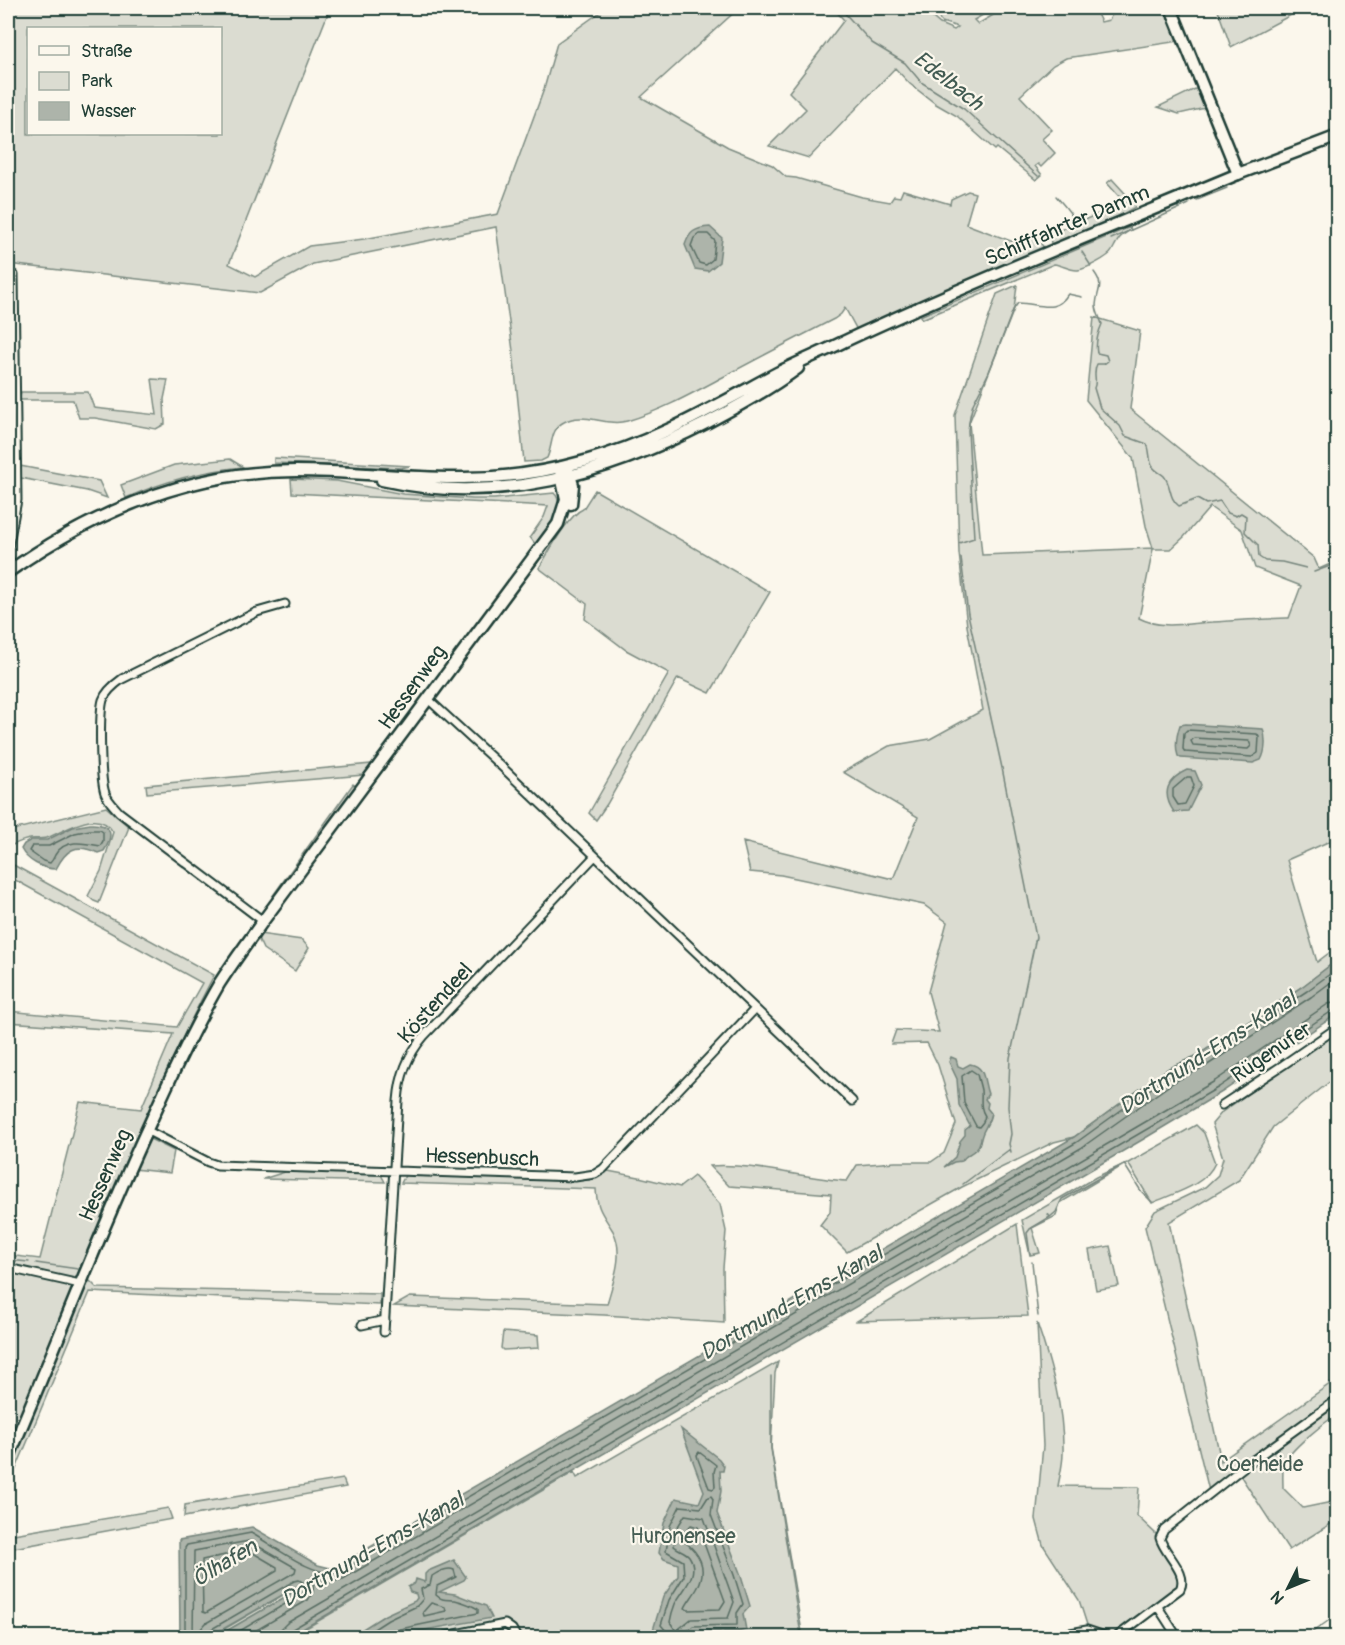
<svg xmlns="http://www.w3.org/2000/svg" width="1345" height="1645" font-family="Pangolin,sans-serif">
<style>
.green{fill:#dbdcd1;stroke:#7d8c82;stroke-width:1.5;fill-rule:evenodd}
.water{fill:#adb4aa;stroke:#74847b;stroke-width:1.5}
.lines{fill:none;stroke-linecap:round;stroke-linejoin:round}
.shore{stroke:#586d63;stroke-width:1.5}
.stream{stroke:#74847b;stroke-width:1.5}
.street-casing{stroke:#1f3d34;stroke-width:11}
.secondary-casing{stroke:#1f3d34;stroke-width:15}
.primary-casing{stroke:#1f3d34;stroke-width:15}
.street{stroke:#fbf7ec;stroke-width:7}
.secondary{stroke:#fbf7ec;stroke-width:10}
.primary{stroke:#fbf7ec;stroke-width:10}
.labels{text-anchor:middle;stroke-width:4.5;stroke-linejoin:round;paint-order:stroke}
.street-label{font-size:21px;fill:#1f3d34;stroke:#fbf7ec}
.park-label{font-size:21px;fill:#455d53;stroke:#fbf7ec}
.water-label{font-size:22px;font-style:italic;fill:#425b52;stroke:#fbf7ec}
</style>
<rect width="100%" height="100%" fill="#fbf7ec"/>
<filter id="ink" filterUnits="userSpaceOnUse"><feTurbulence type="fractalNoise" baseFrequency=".0167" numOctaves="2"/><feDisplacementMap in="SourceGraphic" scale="12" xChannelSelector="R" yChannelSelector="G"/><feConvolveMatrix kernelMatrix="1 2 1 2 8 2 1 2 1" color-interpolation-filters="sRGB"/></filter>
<g filter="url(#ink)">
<path class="green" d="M8 8H330L229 264 255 277 309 246 364 239 498 214 544 89 557 43 606 8H739L641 97 728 147 772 165 786 177 796 178 862 197 890 202 894 196 900 197 903 190 950 204 951 199 968 191 975 193 966 224 1016 243 1036 236 1044 248 857 330 845 308 841 314 834 319C797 338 760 357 723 377 693 393 661 411 627 421 606 427 584 411 564 422 550 429 553 445 547 458L541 461 524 462 513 351 496 227 313 264 260 293 8 264ZM28 28H220V134H28Z
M833 8H921L940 24 954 30 958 27 942 22 930 8H995L974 20 978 24 1005 8H1094L1101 22 1109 20C1117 0 1149 8 1167 8L1180 41 1066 58 1053 65 1020 96 1052 130 1042 139 1055 153 1041 167 1038 164 1035 166 1042 175 1036 180 997 148 995 150 957 116 936 104 910 84 895 68 809 158 769 146 806 109 789 92 844 20Z
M1217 8H1304L1231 47Z
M1195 89 1199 91 1205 108 1179 114 1158 107Z
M1112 179 1135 204V207L1119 216 1051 244 1050 234 1125 203 1107 183Z
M1130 227 1131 230C1119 236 1118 240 1112 251 1109 257 1086 269 1078 270 1071 271 1062 265 1054 264L922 319 920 316Z
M1017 285 1014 309 969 423 982 555 1153 548 1146 526 1133 458 1086 400 1094 317 1140 331 1130 409 1314 558 1319 569 1337 561V838L1287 860 1317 962 1337 947V960L1303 986 1198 1055 1169 1068 1074 1137 1054 1142 962 1187 847 1252 820 1225 830 1212 831 1194 729 1186 710 1166C757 1163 800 1178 847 1181L857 1165 895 1162H931L944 1153 956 1124 938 1065 927 1043 891 1044 896 1030 939 1032 928 992 947 922 924 905 781 875 750 872 743 842 893 879 918 817 843 772 889 746 930 739 983 710 967 626 959 553 955 415 997 294ZM1210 507 1242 530 1255 568 1301 586 1289 618C1264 619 1238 620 1213 622 1187 623 1162 630 1139 618L1153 549H1171L1184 537Z
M152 379 168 380 164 399 165 424 156 429 95 418H79L73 400H19L21 392H88L94 408 157 415Z
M274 458 293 459 410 466 401 468 274 463Z
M230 459 243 467C201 471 164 481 126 498L121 485 174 465Z
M20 466 99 481 107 498 87 491 21 478Z
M291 479 337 481 403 494 473 499H494L554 493C569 508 544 532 535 544L530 537 544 517 548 506 292 493Z
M595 490 770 592 710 693 678 678 607 804 596 820 589 813 669 673 626 650 585 619 587 604 539 568C548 554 568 515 583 509Z
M372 764 364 775 147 793 146 785Z
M353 784 357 787 273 901 272 897Z
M106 807 129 827 99 903 94 901 88 896 101 871 113 832C99 807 67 830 49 837 43 840 36 838 30 839 22 840 15 844 8 847V831Z
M8 862 214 975C162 1074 121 1176 79 1280L8 1265V1255L40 1259 80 1102 141 1109 173 1034 8 1022V1011L177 1027 202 983 8 876Z
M259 934 302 940 309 948 295 971 263 949 257 936Z
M1332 1035H1337V1076L1273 1127 1239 1180 1169 1222 1221 1461 1337 1379V1414C1324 1423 1289 1450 1284 1464 1282 1471 1283 1480 1283 1488L1303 1508 1337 1501V1520L1289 1550 1240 1475 1210 1495 1145 1227 1155 1211 1205 1187 1218 1175 1223 1158 1212 1124 1222 1112Z
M1196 1125 1204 1133 1215 1163C1205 1186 1174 1193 1152 1203L1128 1163Z
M148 1138 174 1151 170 1173 134 1169Z
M1127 1163 1060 1203 1056 1216 1032 1228 1040 1253 1030 1255 1022 1220 1096 1177Z
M288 1171 380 1173 385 1182 263 1179Z
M608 1171 639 1177 680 1187 694 1176 720 1204 726 1231 723 1268 724 1323 604 1315 394 1306 410 1297 607 1304C613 1281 625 1254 613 1231 603 1214 597 1210 596 1189L401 1183 406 1174 590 1180Z
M1017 1224 1028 1316 857 1321Z
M1110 1246 1119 1286 1096 1290 1089 1250Z
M8 1271 76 1285 8 1448Z
M84 1281H90L97 1288 380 1294V1305L90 1292 8 1488V1466Z
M1037 1323C1051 1364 1064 1409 1063 1453 1063 1464 1060 1475 1058 1486L1139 1487 1137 1516 1157 1535 1160 1546 1181 1578V1587L1112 1637H1049L1089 1631 1079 1600 1043 1545 1036 1519 1043 1446Z
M503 1332 538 1335 539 1348 503 1350 501 1348Z
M778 1362 775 1373 771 1449 801 1635 796 1638H518L505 1621 423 1637 289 1638 574 1472 577 1478Z
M343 1479 346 1487 184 1517 185 1505Z
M168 1508 172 1519 8 1549V1535Z
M298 1586 299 1589 216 1637 209 1638Z"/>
<path class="water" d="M710 227 722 238 719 262 708 271 695 269 685 245C689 232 695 228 710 227Z
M1186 724 1263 729C1266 738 1266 751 1261 760L1253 763 1181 758 1178 756C1175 747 1177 734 1180 725Z
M1187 770 1195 771 1201 785 1188 811 1174 812C1161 793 1167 779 1187 770Z
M90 824C111 823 115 833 104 851L98 853C76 843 66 849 56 869 43 869 27 861 21 849L24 844 31 840H47L73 827Z
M1337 960V1014L1222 1092 1142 1140 289 1637H216L299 1589 298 1586 209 1637H180L179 1540 252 1527 318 1565 330 1568 336 1567 1074 1137 1169 1068 1198 1055 1303 986Z
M951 1057 956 1059 958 1066 963 1068 970 1064C986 1067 983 1080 988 1094L985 1099 988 1103 987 1108 991 1113C989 1124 984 1128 982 1135 980 1141 981 1144 976 1149 971 1154 966 1154 962 1161L954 1162 944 1167 955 1157 960 1141 965 1135V1130L970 1126 959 1105 957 1079 949 1062Z
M681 1429 719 1459 724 1466 723 1471H720L721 1491 717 1513 740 1573 750 1606 743 1614 746 1630 737 1632H694L690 1638 669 1637 653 1630 663 1597 678 1576V1564L664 1559 659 1553 664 1523 676 1498 699 1503 704 1491Z
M454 1560 466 1577 464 1580 439 1592 455 1594 486 1606 492 1618 386 1637H310L325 1631 341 1634 358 1632 385 1615 415 1601 417 1598 416 1594 410 1592 408 1587 415 1583 416 1579 425 1582V1574L428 1571Z"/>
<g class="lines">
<path class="shore" d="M699 234H708L715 241 713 259 706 265 699 263 691 246 694 238Z
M1187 730 1257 734 1259 737 1258 753 1252 757 1185 752 1183 749 1184 733Z
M1194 738 1249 741 1251 746 1248 749 1193 745 1191 741Z
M1187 777H1191L1194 786 1185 804 1178 805 1173 797V789Z
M90 830H100L103 832V841L100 846C85 843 65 838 55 855 54 857 53 860 50 863L43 861 29 851 32 846H49L75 833Z
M971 1070 977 1074C978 1079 980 1085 981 1090 982 1099 979 1107 985 1116L983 1122 979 1127 976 1126 964 1103 962 1076Z
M699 1452 716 1465 714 1472 715 1487 713 1489 709 1488 698 1459 697 1455Z
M685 1515 704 1518 734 1602 728 1618 691 1619 676 1631 670 1622C671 1616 673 1609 675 1604 682 1590 701 1574 689 1556 685 1551 678 1550 674 1546L677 1528Z
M691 1525 698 1527 725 1601 720 1609 688 1610 685 1608C688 1601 694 1595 698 1587 708 1567 699 1553 684 1541L686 1531Z
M248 1550 277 1567V1571L206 1613 203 1612 202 1560Z
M431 1603 445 1607 446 1611 424 1616 423 1612Z
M185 1638V1548L187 1545 251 1533C273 1545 315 1579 339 1572L1077 1142 1171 1074 1202 1060 1307 991 1338 968
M193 1638 194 1551 249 1541 296 1568 295 1572 206 1623 200 1630 199 1638
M207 1638 210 1630 294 1581 299 1580 304 1583 306 1589 302 1594 228 1638
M243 1638 308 1600 313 1592 314 1579 330 1582 343 1579 1081 1148 1174 1082 1206 1066 1311 997 1338 977
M280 1638 281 1629 287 1623 1135 1128 1215 1081 1328 1004 1338 1002
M287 1638 291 1630 1219 1087 1332 1011 1338 1010
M360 1638 388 1620 417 1606 423 1599 421 1589 430 1585 432 1576C438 1572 448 1567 454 1570L456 1577 437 1586 436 1595C442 1601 447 1599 455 1600 463 1602 471 1605 478 1609V1613L400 1629 395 1632 394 1638
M668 1638 667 1632 661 1625 669 1600 684 1576 683 1561 666 1551 670 1526 680 1506 701 1508 708 1497 711 1496 713 1499 711 1515 734 1575 743 1604 737 1613V1625L693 1626 686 1632 685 1638"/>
<path class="stream" d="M840 8 872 43 905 63 921 82 964 109 1038 176
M1056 196C1061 202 1071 212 1074 220
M1197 200 1227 188
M1111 239 1189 204
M1082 252 1091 266
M1094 272C1105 287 1097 289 1096 305 1096 311 1100 318 1102 324 1098 333 1095 343 1097 353L1106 355 1108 361 1104 364H1097C1092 373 1098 380 1094 388L1100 408 1120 426 1125 436 1147 444C1150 450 1149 456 1151 463 1153 471 1159 471 1164 476 1172 486 1168 498 1179 506L1197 499 1206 504 1220 501 1228 513 1236 516 1241 513 1246 516 1245 532 1258 545 1259 557 1265 561 1282 562 1306 568
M959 543 974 538 968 430 970 416 973 404 989 372 1013 310 1018 303C1038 303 1055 315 1068 294L1082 297
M961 558 968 614 1002 768 1036 937 1010 1058 1008 1107 1011 1134 1009 1144 1011 1152
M1314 572 1338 563
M963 1184 1010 1149
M1048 1214 1050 1217 1056 1212 1062 1199 1124 1164 1141 1191 1152 1202
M1030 1254 1027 1233 1030 1229 1050 1217
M8 1260 29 1262
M1032 1262 1038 1316
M36 1263 78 1269
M771 1376V1447L803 1638
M1304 1638 1338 1614"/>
<g class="street-casing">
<path id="street" d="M14 568 9 560 8 549 17 500 14 275
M428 699 501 766 852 1101
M263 921 119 812C114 806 108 801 105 793 100 779 99 714 103 700 106 691 115 684 122 679L257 612 285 604
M1222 1105 1283 1065 1338 1027
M146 1130 208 1162 217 1165 575 1177 595 1174 603 1169 755 1009
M8 1268 80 1284
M362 1325 385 1320
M384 1332 398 1101C400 1076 407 1056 424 1036L595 856
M1158 1607 1178 1638
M436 1638 505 1624 512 1629 517 1638
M1042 1638 1087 1630 1111 1638
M1115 1638 1180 1589C1189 1573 1164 1554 1160 1538L1164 1530 1245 1466 1338 1399"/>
</g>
<g class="secondary-casing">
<path id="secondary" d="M1171 8 1238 174 1338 136
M568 469 573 485 571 504
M8 1459C56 1347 99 1233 150 1123 171 1076 193 1029 219 984 233 962 248 942 263 921L558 524 566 499 560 471"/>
</g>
<g class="primary-casing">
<path id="primary" d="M382 480C497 506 607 474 708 422 739 406 770 389 798 368
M8 572C93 512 190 471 296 471 349 471 401 478 454 478 498 479 542 473 585 461 653 443 715 406 777 373 798 362 821 353 843 342 972 282 1106 229 1238 174"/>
</g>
<use href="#street" class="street"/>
<use href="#secondary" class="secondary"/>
<use href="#primary" class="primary"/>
</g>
</g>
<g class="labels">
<g class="street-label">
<text transform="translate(1067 225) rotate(-23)" y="7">Schifffahrter Damm</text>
<text transform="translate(412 687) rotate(-54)" y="7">Hessenweg</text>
<text transform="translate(435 1003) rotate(-48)" y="7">Köstendeel</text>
<text transform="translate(1271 1052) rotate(-34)" y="7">Rügenufer</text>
<text transform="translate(482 1157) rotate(2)" y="7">Hessenbusch</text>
<text transform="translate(105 1175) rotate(-66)" y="7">Hessenweg</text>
</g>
<g class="park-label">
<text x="1260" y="1471">Coerheide</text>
<text x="683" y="1543">Huronensee</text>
</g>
<g class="water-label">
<text transform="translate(949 80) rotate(38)" y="8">Edelbach</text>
<text transform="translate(1207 1052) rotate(-33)" y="8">Dortmund-Ems-Kanal</text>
<text transform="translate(791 1302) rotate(-30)" y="8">Dortmund-Ems-Kanal</text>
<text transform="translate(372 1549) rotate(-30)" y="8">Dortmund-Ems-Kanal</text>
<text transform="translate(224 1562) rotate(-31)" y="8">Ölhafen</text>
</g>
</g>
<rect width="1345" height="1645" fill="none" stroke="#fbf7ec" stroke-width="30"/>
<rect x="15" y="15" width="1315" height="1615" fill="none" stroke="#1f3d34" stroke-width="2" filter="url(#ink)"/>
<rect x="27" y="27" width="195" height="108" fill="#fbf7ec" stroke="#a3ada2" stroke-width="1.5"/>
<rect x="39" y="46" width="30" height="9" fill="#fbf7ec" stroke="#a3ada2" stroke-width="1.5"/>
<text x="81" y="57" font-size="18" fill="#1f3d34">Straße</text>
<rect x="39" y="72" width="30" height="18" fill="#dbdcd1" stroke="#a3ada2" stroke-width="1.5"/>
<text x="81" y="87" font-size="18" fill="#1f3d34">Park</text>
<rect x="39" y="102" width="30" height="18" fill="#adb4aa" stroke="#a3ada2" stroke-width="1.5"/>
<text x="81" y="117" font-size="18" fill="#1f3d34">Wasser</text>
<g transform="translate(1288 1588) rotate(227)" stroke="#fbf7ec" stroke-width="4.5" paint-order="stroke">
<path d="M0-4.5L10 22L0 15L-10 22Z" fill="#1f3d34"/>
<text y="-9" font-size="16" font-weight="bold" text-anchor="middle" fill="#1f3d34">N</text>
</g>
</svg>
